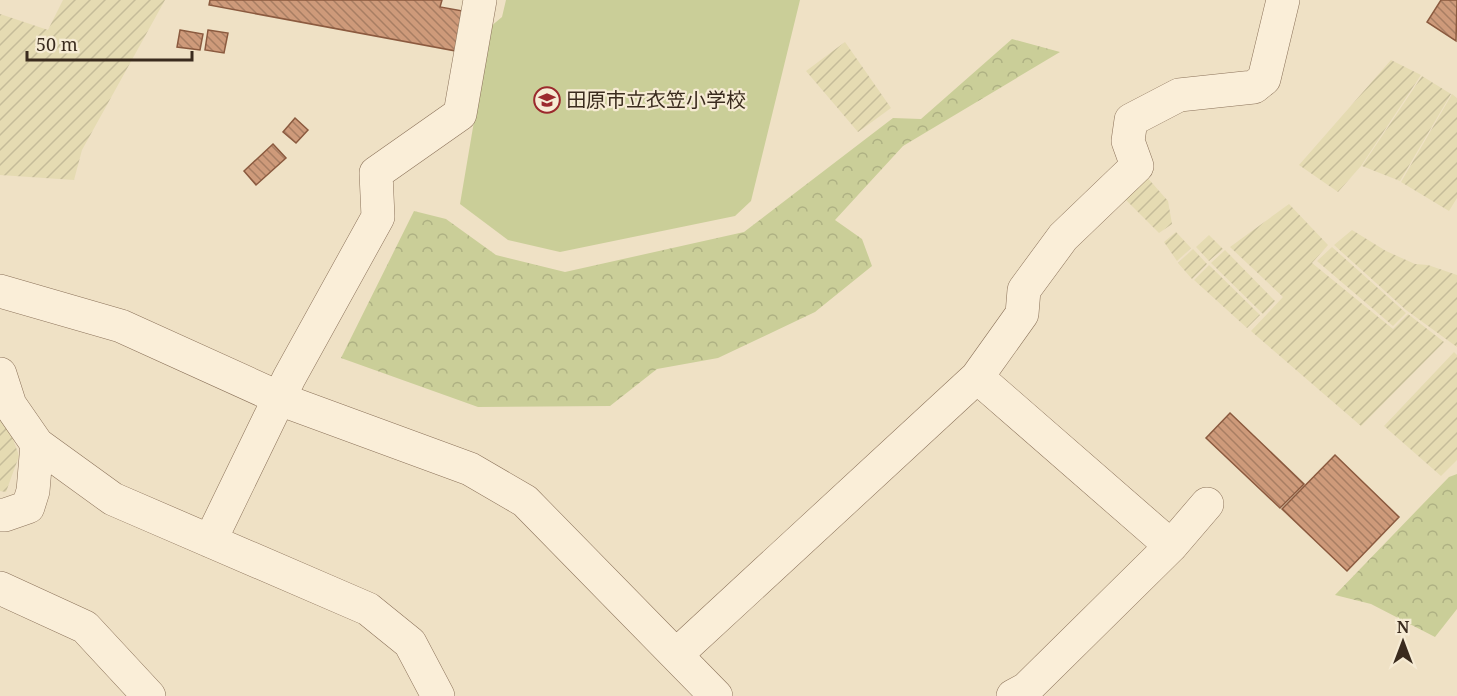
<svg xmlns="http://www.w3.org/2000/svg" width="1457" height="696" font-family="'Noto Serif','Noto Sans JP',serif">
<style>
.farmland{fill:url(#farmland-furrows)}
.forest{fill:url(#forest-crowns)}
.pitch{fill:#cace98}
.building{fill:url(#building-back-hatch);stroke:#8b5a3f;stroke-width:1.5}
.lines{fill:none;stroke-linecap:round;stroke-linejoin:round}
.minor-casing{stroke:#8b725a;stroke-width:34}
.minor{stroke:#faeed8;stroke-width:33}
.labels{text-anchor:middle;stroke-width:4.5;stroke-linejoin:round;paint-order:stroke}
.poi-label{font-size:20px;fill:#3a2b1e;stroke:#f6ebd4;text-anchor:start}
</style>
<defs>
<pattern id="farmland-furrows" width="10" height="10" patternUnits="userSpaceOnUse" patternTransform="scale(1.5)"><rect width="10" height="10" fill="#e5dbb2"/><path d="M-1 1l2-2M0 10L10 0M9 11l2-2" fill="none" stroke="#c5bc99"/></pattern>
<pattern id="forest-crowns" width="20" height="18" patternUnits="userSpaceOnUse" patternTransform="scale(1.5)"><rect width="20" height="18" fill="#cace98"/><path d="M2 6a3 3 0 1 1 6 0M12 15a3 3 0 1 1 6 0" fill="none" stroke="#aeb183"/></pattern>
<pattern id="building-back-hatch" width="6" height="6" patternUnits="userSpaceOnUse" patternTransform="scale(1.5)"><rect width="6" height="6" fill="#ce9a7a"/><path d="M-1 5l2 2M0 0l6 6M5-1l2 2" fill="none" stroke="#a87e63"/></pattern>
</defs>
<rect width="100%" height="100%" fill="#efe1c5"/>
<path class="farmland" d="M63 0H165L82 150 74 180 0 175V14L48 30Z
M845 42 891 108 858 132 806 71Z
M1391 60 1421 75 1361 166 1338 192 1299 165Z
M1422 76 1451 94 1400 181 1362 166Z
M1452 94 1457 98V198L1449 211 1401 182Z
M1145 175 1168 201 1172 224 1159 233 1120 194Z
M1289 204 1328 245 1312 263 1393 329 1408 314 1444 342 1361 426 1251 331 1283 297 1230 247Z
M1352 230 1386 251 1415 264 1428 265 1457 275V347L1406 310 1334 245Z
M1176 232 1191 248 1177 261 1164 242Z
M1209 235 1223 249 1209 261 1196 247Z
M1332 247 1406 313 1393 326 1317 261Z
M1193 249 1207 264 1192 279 1178 263Z
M1225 250 1275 301 1263 314 1211 263Z
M1209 265 1260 315 1247 328 1194 280Z
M1454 352 1457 355V460L1441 476 1384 426Z
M0 402 19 456 6 492 0 491Z"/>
<path class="forest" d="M1012 39 1060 52 903 146 835 220 862 239 872 266 815 312 718 358 657 369 610 406 478 407 341 358 414 211 446 219 496 255 565 272 744 232 893 118 921 119Z
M1457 474V609L1435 637 1371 604 1335 595 1449 477Z"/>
<path class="pitch" d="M506 0H800L751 201 735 216 560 252 508 240 460 204 490 27 502 17Z"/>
<path class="building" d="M210 0H442L440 7 463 11 456 51 209 5Z
M1441 0H1457L1456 41 1427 22Z
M180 30 203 34 200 50 177 47Z
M208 30 228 33 224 53 205 50Z
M295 118 308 130 296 143 283 132Z
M273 144 286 158 256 185 244 171Z
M1230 413 1304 484 1280 508 1206 438Z
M1335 455 1399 517 1347 571 1282 509Z"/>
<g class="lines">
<g class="minor-casing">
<path id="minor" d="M0 291 121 326 293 404 470 469 525 501 716 696
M0 374 10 405 37 444 113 499 368 609 410 643 438 696
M977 377 1171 546
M0 515H5L28 507 33 491 37 444
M210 541 289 378 378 217 376 173 460 114 480 0
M0 588 85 627 149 696
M676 655 977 377 1022 314 1024 290 1063 237 1137 166 1128 141 1131 120 1179 95 1254 87 1264 79 1283 0
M1013 696 1026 689 1171 546 1207 504"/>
</g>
<use href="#minor" class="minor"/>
</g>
<defs>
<g id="school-ring" transform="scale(1.35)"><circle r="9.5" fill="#f6ebd4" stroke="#9b292d" stroke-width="1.5"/><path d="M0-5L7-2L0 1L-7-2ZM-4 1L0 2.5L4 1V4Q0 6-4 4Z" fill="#9b292d"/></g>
</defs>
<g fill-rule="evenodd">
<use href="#school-ring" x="547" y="100"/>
</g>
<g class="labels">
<g class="poi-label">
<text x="566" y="107">田原市立衣笠小学校</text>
</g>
</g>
<g transform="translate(1403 642)" stroke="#f6ebd4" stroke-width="4.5" paint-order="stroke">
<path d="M0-4.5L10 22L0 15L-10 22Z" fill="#3a2b1e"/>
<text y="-9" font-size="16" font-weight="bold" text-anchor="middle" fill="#3a2b1e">N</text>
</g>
<path d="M27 51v9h165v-9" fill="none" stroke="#3a2b1e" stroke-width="3"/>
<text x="36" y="51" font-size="18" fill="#3a2b1e" stroke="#f6ebd4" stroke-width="4.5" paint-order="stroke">50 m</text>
</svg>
